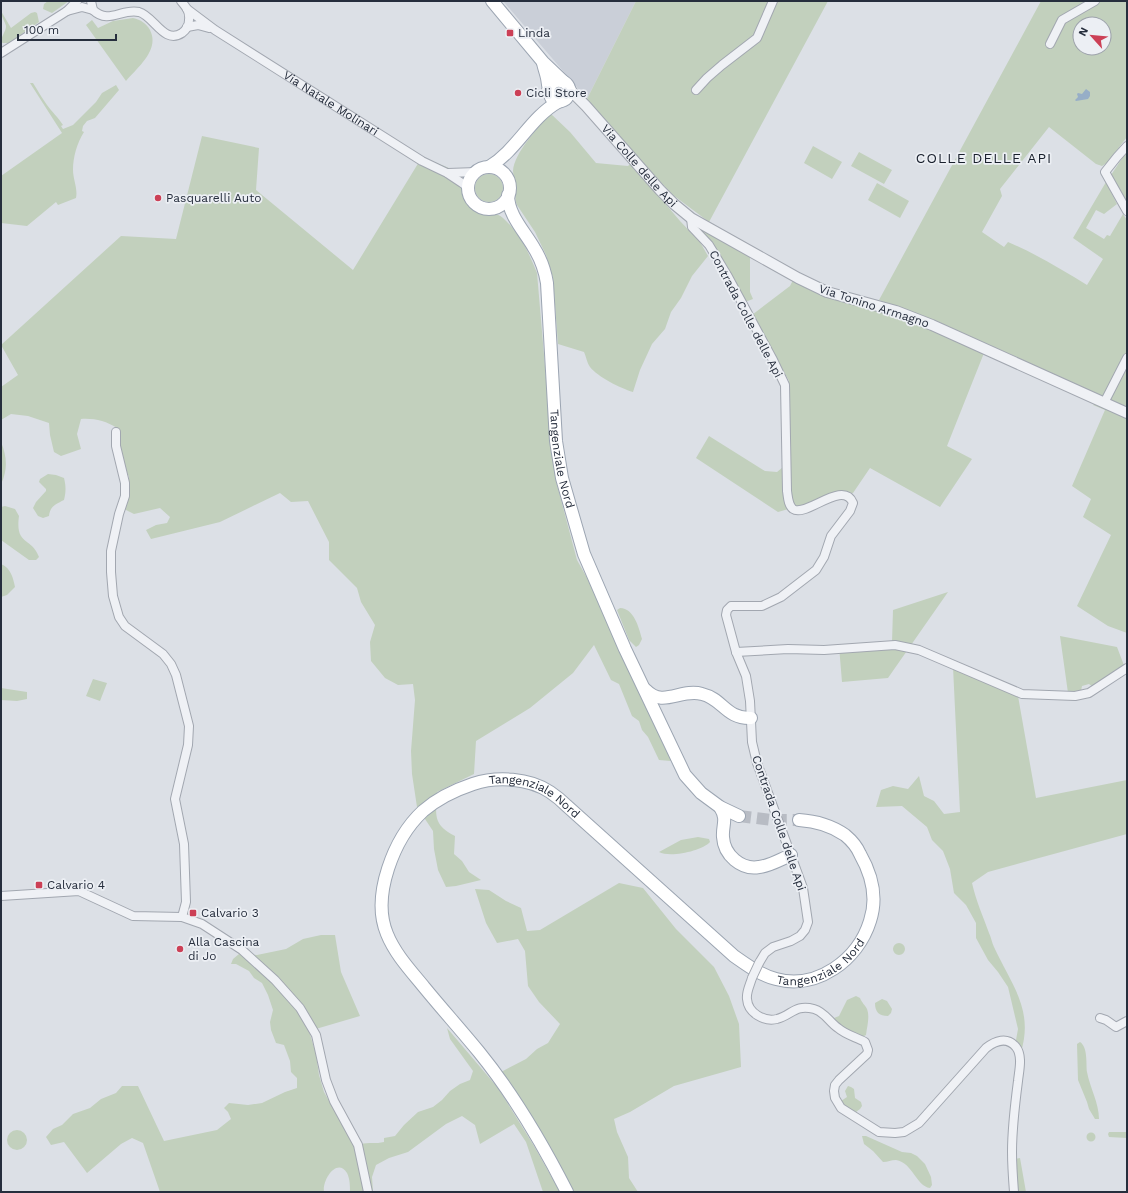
<svg xmlns="http://www.w3.org/2000/svg" width="1128" height="1193" font-family="'Work Sans',sans-serif">
<style>
.built{fill:#cacfd8}
.green{fill:#c2d0bd;fill-rule:evenodd}
.water{fill:#97aec7}
.lines{fill:none;stroke-linecap:round;stroke-linejoin:round}
.primary-tunnel{stroke:#b8bcc4;stroke-width:12;stroke-dasharray:12 6;stroke-linecap:butt}
.minor-casing{stroke:#a2a7b0;stroke-width:10}
.tertiary-casing{stroke:#a2a7b0;stroke-width:12}
.primary-casing{stroke:#9ca5b2;stroke-width:14}
.minor{stroke:#eff1f5;stroke-width:8}
.tertiary{stroke:#eff1f5;stroke-width:10}
.primary{stroke:#fff;stroke-width:12}
.minor-bridge-casing{stroke:#a2a7b0;stroke-width:10;stroke-linecap:butt}
.minor-bridge{stroke:#eff1f5;stroke-width:8}
.poi-dot{fill:#cc4056;stroke:#eceff4;stroke-width:1.5}
.labels{text-anchor:middle;stroke-width:3.5;stroke-linejoin:round;paint-order:stroke}
.poi-label{font-size:12px;fill:#262e3d;stroke:#eceff4;text-anchor:start}
.street-label{font-size:12px;fill:#262e3d;stroke:#eceff4}
.quarter-label{font-size:14px;letter-spacing:1px;fill:#19202d;stroke:#eceff4}
</style>
<rect width="100%" height="100%" fill="#dce0e6"/>
<path class="built" d="M503 1H636L587 99Z"/>
<path class="green" d="M48 1H69L52 13 43 9 44 4Z
M636 1H828L709 222 673 195 637 157 587 99Z
M1041 1H1127V137L1107 163 1102 166 1096 164 1049 127 1000 189 1002 196 982 232 1004 247 1008 242C1036 254 1061 269 1087 285L1103 259 1073 238 1106 182 1117 204 1104 214 1096 210 1086 228 1104 239 1107 235 1110 236 1123 214 1127 220V407L934 320 879 300ZM1080 24H1104V48H1080Z
M1 11 11 28 31 13 35 12 37 13 39 22 9 43H3L1 42C1 36 6 32 6 26 5 21 1 17 1 11Z
M133 18C141 20 146 23 150 30 160 50 138 67 126 81L86 25 92 20 98 28 113 21Z
M30 83H33C38 91 42 98 47 105 52 112 58 117 63 125L61 126 63 129 73 125 96 102 102 93 116 85 119 90 95 118 87 121 83 126 82 131 84 132C77 143 73 157 73 170 73 179 78 189 76 198L58 205 56 202 27 226 1 223V176L62 133Z
M550 113 570 132 596 163 628 166 631 163 680 221 700 242 708 256 692 276 681 298 671 312 665 329 652 344 640 370 633 392C620 388 598 377 590 367 587 363 586 356 584 352L558 344 553 278 546 255 535 232 517 205C514 199 516 193 516 186 516 181 513 176 513 171 514 153 538 128 550 113Z
M202 136 259 148 256 190 353 270 422 157 449 168C451 172 452 179 455 182 458 185 462 187 464 190 470 200 470 209 483 213 491 215 497 212 503 218 520 233 529 253 537 273L550 425 556 481 577 560 591 585 625 663 664 744 671 761 659 760 648 737 642 730 639 721 632 716 619 684 611 680 594 645 573 673 530 708 476 741 474 774 437 792C436 815 432 824 455 836L454 854 462 861 469 872 481 880 456 886 446 887 438 870 434 849 433 831 417 807 412 774 411 751 415 700 413 684 398 685 385 678 371 661 370 642 375 625 361 602 357 588 329 560V542L308 501 291 502 280 493 220 522 151 539 146 530 156 525 167 523 170 517 160 508 134 514 124 509 129 495V477L120 456 117 428C106 421 94 418 81 419L77 434 81 449 61 456 54 452 50 435 49 423 28 416 11 414 1 420V387L18 375 1 345 121 236 176 239Z
M813 146 842 162 832 179 804 163Z
M1127 151V202L1111 175Z
M859 152 892 170 884 184 851 166Z
M475 188a14 14 0 1 1 28 0a14 14 0 1 1-28 0Z
M877 183 909 201 900 218 868 200Z
M698 228 750 256V292L753 299 745 302 711 241 700 231Z
M793 280 899 316 984 353 947 446 972 459 940 507 870 468 853 493 837 492 813 502 778 512 696 458 709 436 765 471 777 472 783 467 789 468V381L752 315 790 286Z
M1096 402 1127 416V633L1108 626 1077 606 1111 535 1083 517 1091 499 1072 486 1105 410 1093 405Z
M1 442C7 456 8 470 1 484Z
M48 474 56 475 64 478C66 486 66 492 64 500 56 504 50 506 49 516L43 518 38 516 33 508 36 502 46 491V489L39 482 40 479Z
M5 506 15 509 19 516C15 546 31 536 39 557L36 560H29L1 540V507Z
M1 564C11 568 13 578 15 587L7 595 1 597Z
M948 592 888 678 842 682 839 646 892 642 893 610Z
M620 608C634 608 639 628 642 639L639 645 636 647 629 640 617 610Z
M1060 636 1117 647 1125 668 1093 687 1089 684 1082 686 1081 691 1068 693Z
M953 667 1018 696 1036 798 1127 780V834L988 872 972 883C976 901 983 916 989 933 991 937 992 943 994 947 1011 984 1034 1009 1021 1052L1016 1040 1018 1029 1008 987 998 972 988 960 976 938V923L966 905 954 893 950 869 943 851 932 840 927 827 902 806 876 807 881 790 893 786 908 789 919 776 924 796 934 801 944 814 960 812Z
M93 679 107 683 100 701 86 696Z
M1 688 27 692V699L17 701 1 700Z
M698 837 709 839 710 842C702 851 670 858 659 852L681 840Z
M619 883 643 888 676 929 714 967 729 996 739 1024 741 1067 674 1086 630 1112 614 1119 617 1132 628 1157 629 1178 638 1192H571L501 1072 526 1059 537 1049 548 1043 560 1024 539 1002 528 986 525 951 518 939 497 943 486 923 475 889 489 890 506 901 521 908 527 931 540 930Z
M321 935H335L341 972 360 1016 309 1031 316 1054 319 1075 324 1092 354 1145 364 1192H350C350 1186 350 1179 347 1173 337 1157 322 1180 324 1192H160L143 1143 132 1138 121 1144 87 1173 64 1142 51 1145 46 1137 53 1129 62 1125 73 1114 90 1108 101 1099 116 1093 122 1086H138L164 1141 217 1130 231 1119 228 1112 224 1108 229 1103 248 1105 262 1103 285 1092 297 1088V1078L291 1072 290 1061 284 1045 276 1043 271 1030 270 1022 273 1010 268 995 262 983 254 978 249 971 236 964H231L233 959 239 954 257 955 286 949 303 939Z
M893 949a6 6 0 1 1 12 0a6 6 0 1 1-12 0Z
M856 996 860 998C862 1003 865 1005 867 1009 870 1017 867 1026 866 1035L862 1037C851 1033 841 1028 834 1018L839 1016 847 1000Z
M882 999 887 1001 892 1009 891 1013 888 1016C879 1016 875 1012 875 1003Z
M447 1028 498 1088 534 1146 560 1192H543L526 1142 514 1124 480 1144 475 1125 462 1116 446 1124 408 1152 389 1158 376 1165 372 1177 373 1192H371L360 1144C369 1142 376 1144 384 1142V1138L395 1136 404 1125 418 1112 433 1107 442 1100 450 1091 460 1084 470 1080 473 1071 450 1039Z
M1080 1042C1088 1047 1086 1064 1087 1072 1090 1088 1099 1103 1099 1119H1095L1089 1109 1087 1102 1078 1080 1077 1044Z
M848 1086 851 1087 854 1089 855 1098 861 1102 862 1106 860 1109 856 1112 847 1110 841 1101 847 1097 845 1091Z
M7 1140a10 10 0 1 1 20 0a10 10 0 1 1-20 0Z
M1109 1132H1127V1138L1109 1137 1108 1134Z
M1086.5 1137a4.5 4.5 0 1 1 9 0a4.5 4.5 0 1 1-9 0Z
M862 1136H866L902 1152 911 1153 917 1156 925 1164 931 1177 932 1185 930 1188C916 1186 913 1163 896 1160 891 1160 888 1162 883 1162L873 1151 864 1144Z
M1020 1158 1026 1192H1018L1015 1159Z"/>
<path class="water" d="M1086 89 1090 92V96L1088 99 1076 101 1075 100 1078 97 1077 94 1078 93 1082 94Z"/>
<g class="lines">
<path class="primary-tunnel" d="M739 816 772 820H799"/>
<g class="minor-casing">
<g id="minor">
<path d="M91 1 93 10C109 25 121 8 139 12 154 16 164 45 182 33 186 30 189 25 189 20 190 11 186 7 181 1"/>
<path id="s1" d="M187 9 215 30 422 161 447 173 462 183 469 188"/>
<path d="M67 11 82 7 93 10"/>
<path d="M187 27 198 25 209 28"/>
<path d="M1050 44 1062 20 1095 1"/>
<path d="M1 53 67 11 77 1"/>
<path d="M696 90 707 78 722 65 757 38 773 1"/>
<path d="M1127 146 1117 157 1105 172 1127 211"/>
<path d="M448 173 476 172"/>
<path d="M691 218 692 227 709 245 727 275 773 360 785 385 787 491C788 497 788 505 793 509 806 518 843 479 853 503L850 511 831 536 824 557 816 570 781 597 762 606H731L727 610 726 615 736 652 746 676 750 701 752 742 757 763 803 888 808 922 805 930 800 936 791 941 773 947 765 953 759 963"/>
<path d="M1104 403 1127 358"/>
<path d="M116 432V446L125 483V496L119 514 111 551V572L113 596 119 617 125 626 163 654 171 664 176 675 189 726 188 745 175 799 184 844 186 902 182 917"/>
<path d="M736 652 788 649 824 650 895 645 919 650 1022 694 1075 696 1089 693 1127 668"/>
<path d="M1 896 79 891 133 916 182 917 202 924 242 950 275 980 300 1008 316 1035 326 1080 334 1101 358 1145 368 1192"/>
<path d="M752 978C750 985 746 992 747 999 748 1013 764 1022 777 1019 792 1015 795 1004 814 1009 825 1012 829 1022 838 1028 846 1035 856 1037 865 1042L868 1050 867 1054 839 1080 835 1085 834 1091 835 1098 841 1108 879 1132 895 1133 904 1132 919 1123 986 1048C995 1041 1007 1036 1016 1047 1023 1056 1019 1071 1018 1081 1015 1104 1012 1128 1012 1152 1012 1165 1013 1179 1014 1192"/>
<path d="M1100 1018 1106 1020 1116 1027 1127 1021"/>
</g>
</g>
<g class="tertiary-casing">
<g id="tertiary">
<path id="s2" d="M568 86 573 93 586 106 660 190 674 204 691 218 798 278 827 292 896 311 932 325 1127 413"/>
</g>
</g>
<g class="primary-casing">
<g id="primary">
<path d="M492 1 543 62 563 81"/>
<path d="M543 63C544 68 546 73 547 78 549 87 548 109 564 100 567 99 568 96 569 93 572 80 552 75 548 90"/>
<path d="M489 167C517 150 530 118 558 102"/>
<circle cx="489" cy="188" r="21"/>
<path id="s3" d="M508 195C508 215 525 232 534 248 541 259 545 271 547 283L556 441 562 478 584 554 625 649 685 775 701 793 720 807 739 816"/>
<path d="M646 690C663 708 681 688 702 694 723 699 726 719 751 718"/>
<path d="M720 807C728 820 722 825 723 837 724 855 741 870 759 867 770 866 781 859 791 855"/>
<path id="s4" d="M567 1192C542 1143 514 1095 479 1052 461 1030 442 1009 424 987 411 971 395 954 387 934 371 896 394 838 423 811 438 798 455 790 473 784 497 776 529 778 550 792 556 796 562 801 567 806L734 956C747 965 760 975 776 979 817 990 858 960 870 921 878 897 872 875 860 854 857 847 851 840 845 835 832 826 815 821 799 820"/>
</g>
</g>
<use href="#minor" class="minor"/>
<use href="#tertiary" class="tertiary"/>
<use href="#primary" class="primary"/>
<g class="minor-bridge-casing">
<path id="minor-bridge" d="M752 978 759 963"/>
</g>
<use href="#minor-bridge" class="minor-bridge"/>
</g>
<g class="poi-dot">
<rect x="506" y="29" width="8" height="8" rx="2"/>
<circle cx="518" cy="93" r="4"/>
<circle cx="158" cy="198" r="4"/>
<rect x="35" y="881" width="8" height="8" rx="2"/>
<rect x="189" y="909" width="8" height="8" rx="2"/>
<circle cx="180" cy="949" r="4"/>
</g>
<g class="labels">
<g class="poi-label">
<text x="518" y="37">Linda</text>
<text x="526" y="97">Cicli Store</text>
<text x="166" y="202">Pasquarelli Auto</text>
<text x="47" y="889">Calvario 4</text>
<text x="201" y="917">Calvario 3</text>
<text x="188" y="946">Alla Cascina<tspan x="188" dy="14">di Jo</tspan></text>
</g>
<g class="street-label">
<text dy="4" stroke="none"><textPath href="#s1" startOffset="172">Via Natale Molinari</textPath></text>
<text dy="4" stroke="none"><textPath href="#s2" startOffset="107">Via Colle delle Api</textPath></text>
<text transform="translate(874 306) rotate(18)" y="4">Via Tonino Armagno</text>
<text transform="translate(746 314) rotate(62)" y="4">Contrada Colle delle Api</text>
<text dy="4" stroke="none"><textPath href="#s3" startOffset="274">Tangenziale Nord</textPath></text>
<text dy="4" stroke="none"><textPath href="#s4" startOffset="574">Tangenziale Nord</textPath></text>
<text transform="translate(779 823) rotate(71)" y="4">Contrada Colle delle Api</text>
<text dy="4" stroke="none"><textPath href="#s4" startOffset="933">Tangenziale Nord</textPath></text>
</g>
<g class="quarter-label">
<text x="984" y="163">COLLE DELLE API</text>
</g>
</g>
<rect width="1128" height="1193" fill="none" stroke="#262e3d" stroke-width="4"/>
<g transform="translate(1092 36) rotate(297)"><circle r="19" fill="#eceff4" stroke="#9da2ab"/>
<path d="M0-3L7 15L0 10L-7 15Z" fill="#cc4056"/>
<text y="-6" font-size="11" font-weight="bold" text-anchor="middle" fill="#262e3d">N</text>
</g>
<path d="M18 34v6h98v-6" fill="none" stroke="#262e3d" stroke-width="2"/>
<text x="24" y="34" font-size="12" fill="#262e3d" stroke="#eceff4" stroke-width="3" paint-order="stroke">100 m</text>
</svg>
